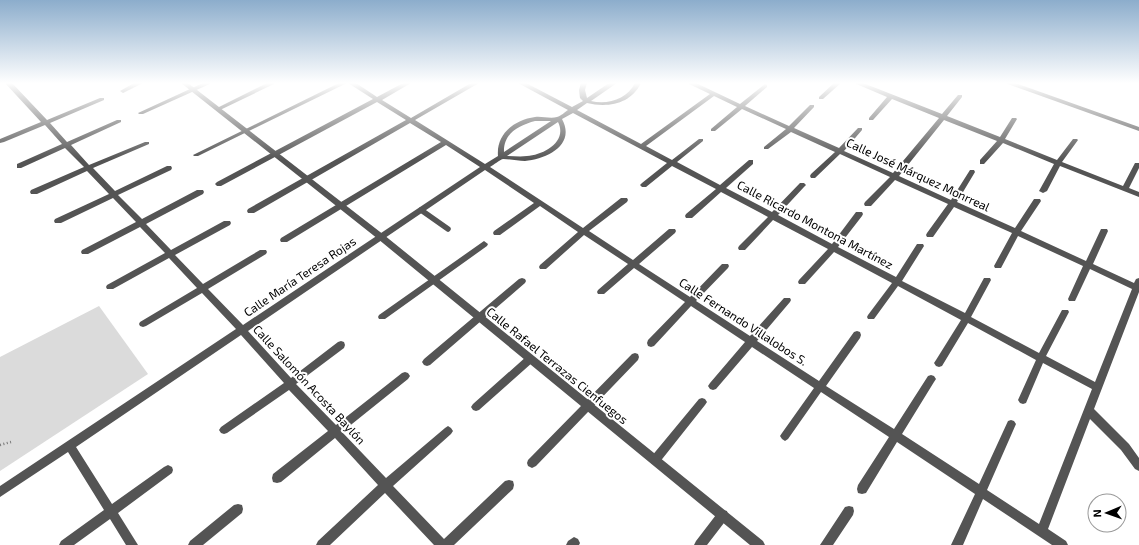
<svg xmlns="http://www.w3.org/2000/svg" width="1139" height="545" font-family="'Exo 2',sans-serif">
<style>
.green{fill:#dbdbdb}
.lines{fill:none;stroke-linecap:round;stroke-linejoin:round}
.path{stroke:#767676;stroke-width:2.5;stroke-dasharray:1 2.5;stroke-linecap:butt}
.service{stroke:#545454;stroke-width:5.5}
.minor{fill:#545454;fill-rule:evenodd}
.tertiary{fill:#545454;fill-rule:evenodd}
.labels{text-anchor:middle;stroke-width:4;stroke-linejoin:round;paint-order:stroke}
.street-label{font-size:12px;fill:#000;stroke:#fff}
</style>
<rect width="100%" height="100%" fill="#fff"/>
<path class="green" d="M99 306 148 374 0 471V357Z"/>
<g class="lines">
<path class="path" d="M0 445 11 442"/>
<path class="service" d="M421 210 448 229"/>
<path class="minor" d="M5 83H12L47 120 100 98H104V100L50 123 67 142 117 120H121V122L71 145 89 165 145 142H149V144L93 168 115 191 167 166H171L172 168 171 170 118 195 142 219 197 190H203L204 192 203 194 146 224 171 250 224 221H230L231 223 230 225 175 255 203 284 260 250H266L267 252 266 254 208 289 243 325 480 167 446 145 287 242H281L280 240 281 238 441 142 410 123 254 213H248L247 211 248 209 406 120 377 102 221 186H217L215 184 217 182 373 99 348 83H356L377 97 403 83H411L382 100 411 118 471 83H479L415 120 485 164 498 156C496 134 514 120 535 117 542 116 550 119 557 117 561 116 565 112 568 110L518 83H526L572 107 583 101 580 98 579 90 581 83H587L585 90 587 98 609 83H617L591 101C608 105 627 99 635 83H641C631 104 608 108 587 103L577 110 641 144 710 94 687 83H696L740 104 765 84 767 85V87L745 106 789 126 810 105H814V107L794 128 839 148 858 128H862V130L844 151 893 173 939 118 892 99 873 120H869V118L887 97 854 83H863L942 114 958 95H962V97L947 116 1000 137 1012 118H1016L1017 119 1005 139 1057 160 1073 139H1077L1078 140 1062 162 1123 186 1135 163H1139V168L1129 188 1139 192V197L1060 166 1047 191 1043 193 1039 191 1054 164 1003 143 984 164H980V160L997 141 944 120 899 176 951 200 970 170H974L975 172 957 202 1015 228 1034 199H1040L1041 201 1021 231 1086 261 1101 229H1107L1108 231 1093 264 1134 283 1136 279 1139 278V292L1094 409 1129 444 1139 458V471L1135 469 1121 450 1090 419 1048 529 1066 541 1068 545H1052L983 499 963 545H951L975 494 897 442 866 493 862 494 858 493 857 489 858 485 889 437 821 392 788 439 785 441 782 439 780 436 782 433 814 388 752 347 716 389 713 390 710 389 708 386 710 383 745 342 691 306 654 346 651 347 648 346 647 343 648 340 685 302 634 268 604 294H598L597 292 598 290 628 264 584 235 546 269H540L539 267 540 265 578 232 540 206 500 235H494L493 233 494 231 534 203 485 170 248 331 291 378 338 342 341 341 344 342 345 345 344 348 296 384 336 425 402 373 405 372 408 373 410 376 408 379 342 432 386 478 445 428 448 426 451 428 453 431 451 434 393 486 444 539 505 481 509 480 513 481 514 485 513 489 454 545H434L385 493 330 545H316L318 541 378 485 335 438 281 482 277 483 273 482 272 478 273 474 328 431 289 390 227 433 224 434 221 433 219 430 221 427 284 383 241 335 76 447 112 504 164 467 168 465 172 467 173 470 172 473 118 513 138 545H126L110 519 74 545H59L61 541 104 510 68 452 0 497V486L236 329 202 293 146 326 143 327 140 326 139 324 140 322 197 288 169 258 113 289H107L106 287 107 285 165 253 140 227 88 254H82L81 252 82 250 136 222 113 198 61 223H55L54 221 55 219 109 194 87 171 37 194H31L30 192 31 190 84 167 65 148 21 168H17V164L62 144 45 125 4 142 0 143V139L41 122ZM714 96 737 107 711 129V131H715L742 109 786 129 764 147V149H768L791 132 835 152 811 174 810 176 811 178H815L840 154 890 177 865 202 864 204 865 206H871L895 180 948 204 927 233 926 235 927 237H933L954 207 1012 233 994 266 995 268H1001L1018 236 1083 266 1068 299 1069 301H1075L1090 269 1132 289 1095 382 1046 356 1069 312 1068 310H1062L1039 353 971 317 991 280 990 278H984L965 313 902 281 924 246 923 244H917L896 277 838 247 862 216 863 214 862 212H856L832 244 778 215 804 187 806 185 804 183H800L772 212 726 188 753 164V160H749L720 185 677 162 703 141V139H699L672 160 646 146ZM573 113 667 163 642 183 640 185 642 187H646L672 166 716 189 686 214 685 216 686 218H692L721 192 768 217 739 246 738 248 739 250H745L773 220 828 249 799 280 798 282 799 284H805L834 252 892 283 868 315 867 317 868 319H874L898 286 961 320 936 360 934 363 936 366 939 367 942 366 968 323 1036 360 1018 400 1020 403 1023 404 1026 403 1043 363 1092 389 1039 524 987 490 1016 424 1014 421 1011 420 1008 421 979 484 902 434 934 382 936 379 934 376 931 375 928 376 894 429 826 386 860 338 861 335 860 332 857 331 854 332 819 381 757 341 790 302 791 300 790 298H784L750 336 696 301 728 268 729 266 728 264H722L690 297 639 264 675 233 676 231 675 229H669L633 260 589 231 627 202 628 200 627 198H621L583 228 490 167C494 165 499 160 503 159 510 159 518 161 525 161 547 159 576 145 562 119ZM535 121H551L504 152C503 133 520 125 535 121ZM558 122C568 142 543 155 527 156 520 157 514 156 507 156Z
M134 83H143L123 93 120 91Z
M203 83H212L143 114H139L138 113Z
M267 83H276L220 110H216L215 109Z
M339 83H347L198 156H194L193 155Z
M834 83H841L823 99H819V97Z
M484 241 488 244 487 246 385 319H379L378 317 379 315Z
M522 278 525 279 526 281 525 283 430 365 427 366 424 365 422 362 424 359 519 279Z
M635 353 638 354 639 357 638 360 536 466 532 468 528 466 527 463 528 460 632 354Z
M530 355 533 356 534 359 533 362 479 410 476 411 473 410 471 407 473 404 527 356Z
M702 398 705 399 707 402 705 405 659 463 655 465 651 463 650 460 651 457 699 399Z
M238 504 242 505 243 509 242 513 203 545H188L190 541 234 505Z
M849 506 853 507 854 511 853 515 833 545H820L845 507Z
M723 510 727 511 728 515 727 519 707 545H694L696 541 719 511Z
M574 537 578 539 580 543 579 545H566L568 541Z"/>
<path class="tertiary" d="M181 83H188L384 235 763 541 765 545H750L378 239Z
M1005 83H1015L1139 127V131Z"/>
</g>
<linearGradient id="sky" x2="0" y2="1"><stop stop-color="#8cadcc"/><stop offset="0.52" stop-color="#fff"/><stop offset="1" stop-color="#fff" stop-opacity="0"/></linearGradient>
<rect width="1139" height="160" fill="url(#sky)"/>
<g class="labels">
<g class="street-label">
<text transform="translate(918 175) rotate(25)" y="4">Calle José Márquez Monrreal</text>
<text transform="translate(815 225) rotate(28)" y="4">Calle Ricardo Montona Martínez</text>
<text transform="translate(300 277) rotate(-34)" y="4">Calle María Teresa Rojas</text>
<text transform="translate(743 322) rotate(33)" y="4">Calle Fernando Villalobos S.</text>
<text transform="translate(557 366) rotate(39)" y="4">Calle Rafael Terrazas Cienfuegos</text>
<text transform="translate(309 385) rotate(47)" y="4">Calle Salomón Acosta Baylón</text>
</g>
</g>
<g transform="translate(1107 513) rotate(268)"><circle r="19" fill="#ffffff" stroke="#999999"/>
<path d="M0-3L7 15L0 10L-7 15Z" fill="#000000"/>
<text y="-6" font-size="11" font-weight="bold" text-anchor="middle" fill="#000000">N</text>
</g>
</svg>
